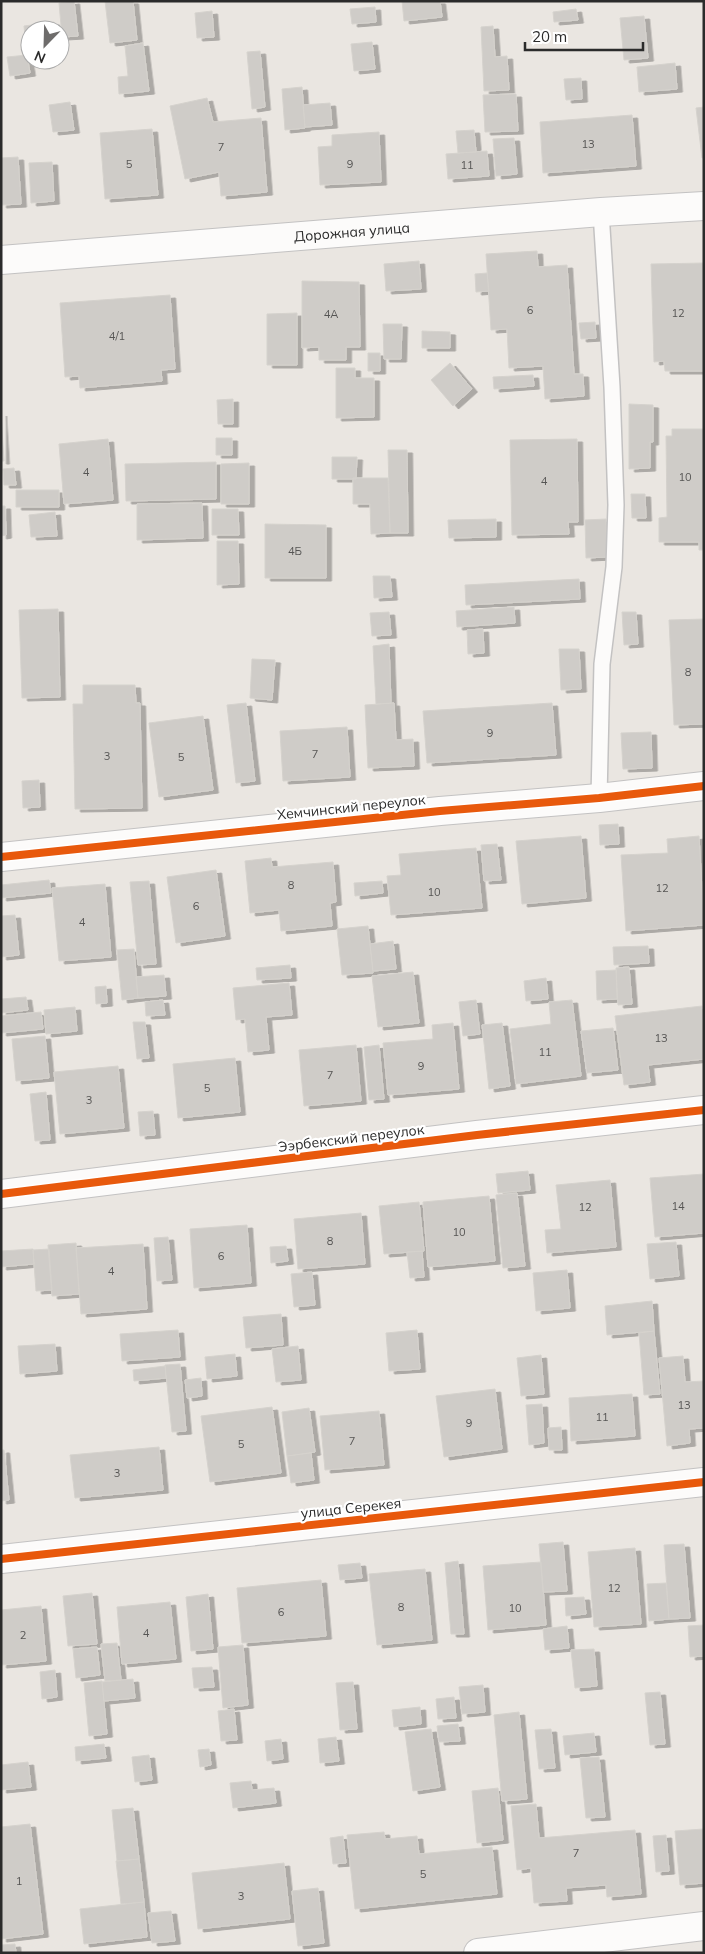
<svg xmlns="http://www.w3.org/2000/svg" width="705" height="1954" font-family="Mulish,sans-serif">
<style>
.building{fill:#cfccc8;stroke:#d5d2cd;filter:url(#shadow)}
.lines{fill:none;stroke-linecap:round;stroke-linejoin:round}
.service-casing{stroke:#c3c2c2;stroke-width:18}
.minor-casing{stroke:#c3c2c2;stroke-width:30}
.tertiary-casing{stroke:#c3c2c2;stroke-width:30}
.service{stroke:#fcfbfa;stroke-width:15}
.minor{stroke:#fcfbfa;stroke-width:28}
.tertiary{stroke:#fcfbfa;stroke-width:28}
.cycleway-casing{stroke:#fff;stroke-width:11}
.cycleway{stroke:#e8590c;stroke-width:8}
.labels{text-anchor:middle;stroke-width:4.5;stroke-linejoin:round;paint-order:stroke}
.number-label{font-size:11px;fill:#565554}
.street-label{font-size:14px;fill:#2b2b2b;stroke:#fff}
</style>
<defs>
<filter id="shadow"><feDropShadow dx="5.5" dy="3" stdDeviation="0" flood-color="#0004"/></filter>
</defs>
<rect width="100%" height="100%" fill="#eae6e1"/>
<path class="building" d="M74 1 78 36 62 37 59 3Z
M105 1H133L137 40 110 43Z
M402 1H440L442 17 404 21Z
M375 7 376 22 352 24 350 9Z
M576 9 578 20 554 22 553 12Z
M212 11 214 37 197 38 195 13Z
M644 16 648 58 624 60 620 18Z
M54 22 55 30H30V46L26 47 24 26Z
M493 26 495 57 507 56 509 90 484 91 481 27Z
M372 42 375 69 354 71 351 44Z
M143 43 149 91 119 94 118 77 128 76 125 46Z
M260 51 265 107 252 109 247 52Z
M27 55 30 73 10 76 7 57Z
M675 63 677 89 639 92 637 67Z
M581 78 582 99 566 100 564 79Z
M302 87 305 128 285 130 282 89Z
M516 94 518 131 485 132 483 95Z
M207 98 213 122 261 118 267 192 221 196 219 172 185 179 170 106Z
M70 102 74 130 53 132 49 105Z
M330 103 332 125 305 127 303 105Z
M704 107V158H702L696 108Z
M632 115 636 166 543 173 540 122Z
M152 129 158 195 105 199 100 133Z
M474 130 476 152 458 153 456 131Z
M379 132 381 182 320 185 318 147 332 146V135Z
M514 138 517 174 496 176 493 139Z
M487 151 489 176 448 179 446 154Z
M18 157 21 204 1 205V158Z
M52 162 54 201 31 203 29 163Z
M537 251 538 267 567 265 574 374H583L584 396 545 399 543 366 509 368 507 329 491 330 486 254Z
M419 261 421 289 386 291 384 264Z
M704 263V371H665L664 361 654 362 651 264Z
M487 273 489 291 476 292 475 274Z
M302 281 359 282 360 347H346V360H319V347L302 348Z
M170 295 175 369 161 370 162 381 80 388 79 376 65 377 60 303Z
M297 313V365H267V314Z
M595 322 596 338 581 339 579 323Z
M383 324H402L401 359H384Z
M422 331 450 332V348H422Z
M368 353H380V371H368Z
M450 363 472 389 453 406 431 380Z
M336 368H355V378H374V417L336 418Z
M533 375 534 386 494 389 493 377Z
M233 399V424H218L217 400Z
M629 404 653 405V442H650V468L629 469Z
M1 413 4 461H1Z
M672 429H704V550H699V542H659V518L667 517 666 436H672Z
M216 438H232V455H216Z
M108 439 113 500 64 504 59 444Z
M577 439 578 522H568L569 534 512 535 510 440Z
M388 450H407L408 533H390Z
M332 457H357L356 479H332Z
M216 462V499L126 501 125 464Z
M249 463V504H221V464Z
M14 468 16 485H4L3 469Z
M353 478H388L390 533 371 534 370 504H353Z
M16 490H59V507H16Z
M631 494H645L646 518H632Z
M202 503 203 538 137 540V504Z
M1 506H5L6 535 1 536Z
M212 509H238L239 535H212Z
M55 512 57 536 31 537 29 515Z
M496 519V537L449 538 448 520Z
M606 519 607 557 586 558 585 520Z
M265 524 326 525V578H265Z
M217 541H238L239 584 217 585Z
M373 576H390L392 597 374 598Z
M579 579 580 599 466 605 465 585Z
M514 607 515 623 457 627 456 611Z
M58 609 60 697 22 698 19 610Z
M389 612 391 635 372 636 370 613Z
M622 612H636L638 644 624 645Z
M704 619V724L674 725 669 620Z
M483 629 484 653 468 654 467 630Z
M389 644 391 703 376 704 373 646Z
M559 649H579L581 689 561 690Z
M252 659 275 660 272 700 250 698Z
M83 685H135L136 703H140L142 808 75 809 73 704H83Z
M246 703 255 781 236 783 227 705Z
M394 703 396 740 413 739 414 766 368 768 365 705Z
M552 703 556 755 427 763 423 711Z
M203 716 213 790 159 797 149 723Z
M347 727 350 777 283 781 280 731Z
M651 732 652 768 623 769 621 733Z
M39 780 40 807 23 808 22 781Z
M618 824 619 844 600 845 599 825Z
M581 836 586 898 522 904 516 841Z
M699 836 704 925 626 931 621 855 668 853 667 839Z
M497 844 501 880 484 881 481 845Z
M476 848 482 908 391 915 387 876 401 875 399 854Z
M271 858 272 867 333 862 336 902 330 903 332 926 281 931 279 910 250 913 245 861Z
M216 870 225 936 176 943 167 877Z
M49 880 51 893 1 898V885Z
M149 881 156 964 138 965 130 882Z
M382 881 383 893 355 896 354 883Z
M105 884 111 957 59 961 52 888Z
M15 915 19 955 1 957V916Z
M368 926 373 973 342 975 337 929Z
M393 941 396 969 373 971 370 944Z
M648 946 649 963 614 965 613 947Z
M134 949 138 998 122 1000 117 950Z
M290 965 291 978 257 980 256 968Z
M629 967 632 1004 618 1005 616 968Z
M616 970 617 999 597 1000 596 971Z
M413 972 419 1023 378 1027 372 976Z
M164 975 166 996 138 998 136 977Z
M546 978 548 999 526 1001 524 981Z
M289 983 292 1015 266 1017 269 1050 248 1052 245 1019 236 1020 233 988Z
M106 986 107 1003 96 1004 95 987Z
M26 997 28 1010 1 1013V999Z
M163 1000 165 1015 146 1016 145 1002Z
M476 1000 480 1034 463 1036 459 1002Z
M572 1000 581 1076 516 1084 510 1029 551 1024 549 1002Z
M702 1006 704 1059 648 1065 650 1082 624 1085 615 1016Z
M75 1007 77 1031 46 1034 44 1010Z
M41 1012 43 1029 1 1033V1016Z
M133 1022H145L149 1058 137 1059Z
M453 1023 459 1089 388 1095 383 1043 433 1039 432 1025Z
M502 1023 510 1086 489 1089 482 1025Z
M613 1028 618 1070 587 1073 581 1031Z
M45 1036 49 1078 16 1081 12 1039Z
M356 1045 361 1101 304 1106 299 1050Z
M379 1045 384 1099 369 1100 364 1047Z
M235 1058 240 1112 178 1118 173 1064Z
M118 1066 124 1128 60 1134 54 1072Z
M46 1092 50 1140 35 1141 30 1094Z
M153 1111 155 1135 140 1136 138 1112Z
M528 1171 530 1190 498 1193 496 1174Z
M704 1174V1233L655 1237 650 1178Z
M610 1180 616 1247 547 1253 545 1230 561 1229 556 1185Z
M517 1193 525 1266 503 1268 496 1195Z
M489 1196 495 1261 428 1267 423 1202Z
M419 1202 424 1251 384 1254 379 1206Z
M361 1213 365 1264 298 1269 294 1219Z
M247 1225 251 1283 194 1288 190 1229Z
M168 1237 172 1280 157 1281 154 1238Z
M676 1242 679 1276 650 1279 647 1244Z
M76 1243 79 1294 52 1296 48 1245Z
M143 1244 147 1309 81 1314 76 1248Z
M286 1246 288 1261 271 1263 270 1247Z
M33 1249 34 1264 1 1267V1251Z
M49 1249 52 1290 36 1291 33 1250Z
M422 1251 424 1277 410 1278 407 1252Z
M567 1270 570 1308 536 1311 533 1273Z
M312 1272 315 1305 294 1307 291 1274Z
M652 1301 654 1331 607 1335 605 1306Z
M281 1314 283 1345 246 1348 243 1317Z
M178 1330 180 1357 122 1361 120 1334Z
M417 1330 420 1369 389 1371 386 1333Z
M654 1331 660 1394 644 1395 639 1333Z
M55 1344 57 1371 20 1374 18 1346Z
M298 1346 301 1380 276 1382 272 1349Z
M235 1354 237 1376 207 1379 205 1357Z
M541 1355 544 1394 521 1396 517 1358Z
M683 1356 685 1382 704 1381V1428L689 1429 690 1443 667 1446 659 1358Z
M180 1364 186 1431 172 1432 165 1365Z
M165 1366 166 1378 134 1381 133 1370Z
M201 1378 202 1396 187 1398 185 1380Z
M495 1389 502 1449 444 1457 436 1396Z
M632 1394 635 1436 571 1441 569 1398Z
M542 1404 544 1443 529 1445 526 1405Z
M272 1407 281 1473 210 1482 201 1416Z
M309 1408 315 1452 287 1456 282 1412Z
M379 1411 384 1465 325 1470 320 1416Z
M561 1427 562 1450H549L548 1428Z
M159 1447 163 1490 75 1498 70 1455Z
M1 1450H4L9 1500 1 1501Z
M311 1453 314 1480 291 1483 287 1456Z
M563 1542 567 1591 543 1592 539 1544Z
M684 1544 690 1618 669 1619 664 1545Z
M635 1548 641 1624 594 1627 588 1552Z
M458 1561 464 1634H451L445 1563Z
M541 1562 546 1625 488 1630 483 1566Z
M360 1563 362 1578 340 1580 338 1565Z
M425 1569 432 1640 377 1645 369 1574Z
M321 1580 326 1636 242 1643 237 1588Z
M666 1583 669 1619 649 1621 647 1584Z
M92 1593 97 1644 68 1646 63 1596Z
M208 1594 213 1649 191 1651 186 1597Z
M584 1597 586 1614 566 1616 565 1598Z
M170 1602 176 1659 122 1664 117 1607Z
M41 1606 46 1661 1 1665V1610Z
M704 1625V1656L690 1657 688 1626Z
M567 1626 569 1648 545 1650 543 1629Z
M117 1643 121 1680 105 1681 101 1644Z
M243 1645 248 1705 223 1708 218 1647Z
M97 1647 100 1675 76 1678 73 1649Z
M594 1649 597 1686 575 1688 571 1650Z
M212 1667 214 1687 194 1688 192 1668Z
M55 1670 57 1697 42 1699 40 1672Z
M133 1679 135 1698 104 1701 102 1682Z
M102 1681 107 1734 89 1736 84 1683Z
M353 1682 357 1729 340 1730 336 1683Z
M483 1685 485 1712 462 1714 459 1687Z
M660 1692 665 1744 650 1745 645 1693Z
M454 1697 456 1718 438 1719 436 1699Z
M420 1707 421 1724 394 1727 392 1710Z
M234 1709 237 1740 221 1741 218 1711Z
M519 1712 527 1799 502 1801 494 1715Z
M458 1724 460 1741 439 1742 437 1726Z
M431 1729 440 1787 413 1791 405 1732Z
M551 1729 555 1768 539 1769 535 1730Z
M594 1733 596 1752 565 1755 563 1736Z
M336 1737 339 1761 320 1763 318 1739Z
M281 1739 283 1759 267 1761 265 1741Z
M104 1744 106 1758 76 1761 75 1747Z
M209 1749 211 1765 200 1767 198 1750Z
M149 1755 152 1780 135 1782 132 1757Z
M599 1757 605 1817 586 1818 580 1758Z
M28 1762 31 1787 1 1790V1765Z
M251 1781 252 1790 274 1788 276 1803 233 1808 230 1783Z
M498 1788 503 1840 477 1843 472 1791Z
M536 1804 539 1838 635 1830 641 1894 607 1897 606 1885 566 1888 567 1901 534 1903 531 1868 517 1870 511 1806Z
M133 1808 139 1859 117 1861 112 1810Z
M30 1824 43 1934 1 1939V1827Z
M703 1829 704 1883 680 1885 675 1831Z
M384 1832 385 1839 417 1836 419 1854 492 1847 497 1894 355 1909 347 1835Z
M666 1835 669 1871 656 1872 653 1836Z
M343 1836 346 1863 333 1864 330 1838Z
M139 1859 144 1902 121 1904 116 1861Z
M284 1863 290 1919 198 1929 192 1873Z
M318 1888 324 1943 298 1946 292 1891Z
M144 1902 147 1937 84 1944 80 1909Z
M171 1911 175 1941 152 1943 148 1913Z
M15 1944 16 1953H1V1945Z"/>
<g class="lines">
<g class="service-casing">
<path id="service" d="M599 798 602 664 614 567 616 505 612 387 601 212"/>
</g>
<g class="minor-casing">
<path id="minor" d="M1 857 440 811 599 798 704 786
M1 1194 477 1135 704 1110
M1 1559 704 1482
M478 1953 704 1926"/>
</g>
<g class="tertiary-casing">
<g id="tertiary">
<path id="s1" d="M1 260 601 212 704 206"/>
</g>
</g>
<use href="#service" class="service"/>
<use href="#minor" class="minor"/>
<use href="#tertiary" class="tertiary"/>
<g class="cycleway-casing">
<path id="cycleway" d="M1 857 440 811 599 798 704 786
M1 1194 477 1135 704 1110
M1 1559 704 1482"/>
</g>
<use href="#cycleway" class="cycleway"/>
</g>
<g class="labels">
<g class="number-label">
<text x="588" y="148">13</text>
<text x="221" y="151">7</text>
<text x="129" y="168">5</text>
<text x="350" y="168">9</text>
<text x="467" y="169">11</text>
<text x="530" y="314">6</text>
<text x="678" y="317">12</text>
<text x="331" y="318">4А</text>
<text x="117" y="340">4/1</text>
<text x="86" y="476">4</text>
<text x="685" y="481">10</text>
<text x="544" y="485">4</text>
<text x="295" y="555">4Б</text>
<text x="688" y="676">8</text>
<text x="490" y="737">9</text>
<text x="315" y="758">7</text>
<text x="107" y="760">3</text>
<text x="181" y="761">5</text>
<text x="291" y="889">8</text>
<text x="662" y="892">12</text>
<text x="434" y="896">10</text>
<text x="196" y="910">6</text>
<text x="82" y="926">4</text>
<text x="661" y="1042">13</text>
<text x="545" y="1056">11</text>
<text x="421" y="1070">9</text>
<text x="330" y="1079">7</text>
<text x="207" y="1092">5</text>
<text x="89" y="1104">3</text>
<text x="678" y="1210">14</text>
<text x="585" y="1211">12</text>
<text x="459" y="1236">10</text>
<text x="330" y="1245">8</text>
<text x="221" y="1260">6</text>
<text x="111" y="1275">4</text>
<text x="684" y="1409">13</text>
<text x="602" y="1421">11</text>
<text x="469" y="1427">9</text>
<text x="352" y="1445">7</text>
<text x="241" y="1448">5</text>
<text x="117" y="1477">3</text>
<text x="614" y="1592">12</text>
<text x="401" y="1611">8</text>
<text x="515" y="1612">10</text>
<text x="281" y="1616">6</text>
<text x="146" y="1637">4</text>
<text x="23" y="1639">2</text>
<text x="576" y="1857">7</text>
<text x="423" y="1878">5</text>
<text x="19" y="1885">1</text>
<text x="241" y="1900">3</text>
</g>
<g class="street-label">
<text dy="5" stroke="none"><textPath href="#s1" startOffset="352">Дорожная улица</textPath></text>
<text transform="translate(351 807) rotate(-6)" y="5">Хемчинский переулок</text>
<text transform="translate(351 1138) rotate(-7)" y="5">Ээрбекский переулок</text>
<text transform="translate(351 1508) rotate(-6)" y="5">улица Серекея</text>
</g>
</g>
<rect width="705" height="1954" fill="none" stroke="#2b2b2b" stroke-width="5"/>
<g transform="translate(45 45) rotate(203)"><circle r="24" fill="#ffffff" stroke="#aaaaaa"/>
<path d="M0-4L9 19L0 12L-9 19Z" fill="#6e6c6b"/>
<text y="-8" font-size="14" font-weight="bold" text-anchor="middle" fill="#2b2b2b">N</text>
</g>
<path d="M525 42v8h118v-8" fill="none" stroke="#2b2b2b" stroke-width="2.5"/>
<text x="532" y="42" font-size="15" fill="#2b2b2b" stroke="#ffffff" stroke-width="4" paint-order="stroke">20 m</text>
</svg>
